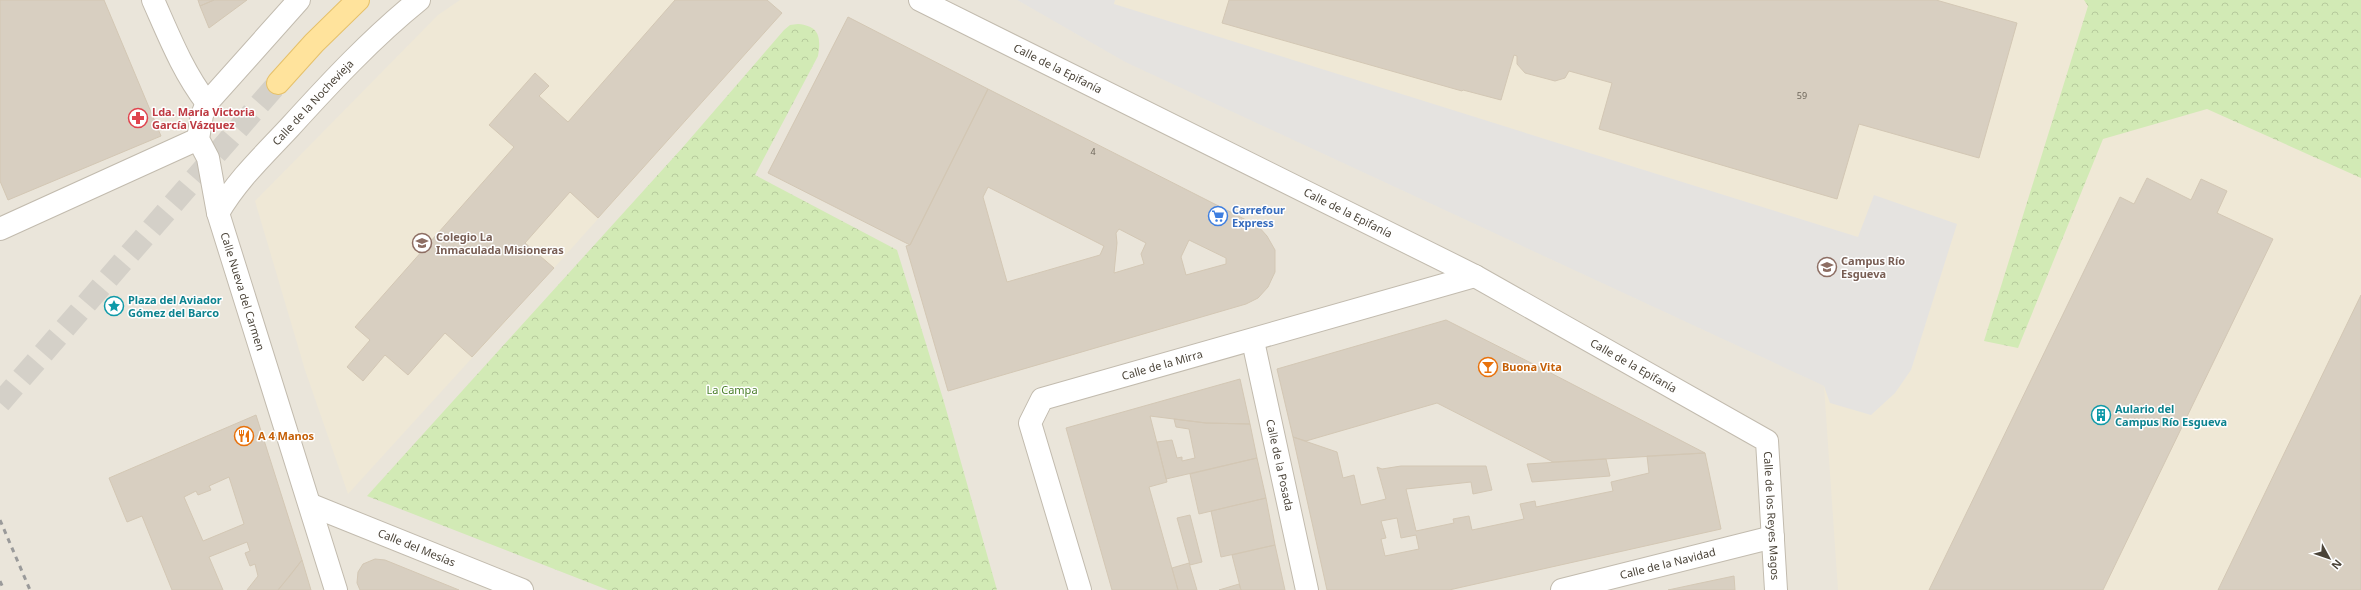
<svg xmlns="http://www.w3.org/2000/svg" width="2361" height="590" font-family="'Noto Sans',sans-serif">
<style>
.residential{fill:#eae5da}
.education{fill:#efe8d6}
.park{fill:url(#park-crowns)}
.parking{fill:#e5e3e0}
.building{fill:#d8cfc1;stroke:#d3c7b4;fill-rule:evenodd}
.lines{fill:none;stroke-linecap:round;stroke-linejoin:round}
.major-tunnel{stroke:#d4d0c8;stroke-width:22;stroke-dasharray:22 11;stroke-linecap:butt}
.minor-casing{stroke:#c2bbae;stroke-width:24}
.major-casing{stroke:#e6c16a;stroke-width:24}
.minor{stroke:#fff;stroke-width:22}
.major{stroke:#ffe39c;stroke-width:22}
.rail{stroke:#9a9a9a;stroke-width:3;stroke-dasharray:5 5;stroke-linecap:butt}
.labels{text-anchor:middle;stroke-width:3;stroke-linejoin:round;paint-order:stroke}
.number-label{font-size:9px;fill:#6e675b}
.street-label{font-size:11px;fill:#4b4439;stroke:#fff}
.health-label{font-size:11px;font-weight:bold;fill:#be3a42;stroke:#fff;text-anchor:start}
.shop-label{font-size:11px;font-weight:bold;fill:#366cbe;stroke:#fff;text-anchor:start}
.education-label{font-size:11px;font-weight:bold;fill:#785e54;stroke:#fff;text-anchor:start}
.culture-label{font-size:11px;font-weight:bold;fill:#0d838f;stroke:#fff;text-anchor:start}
.food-label{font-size:11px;font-weight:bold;fill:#c56008;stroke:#fff;text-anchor:start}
.park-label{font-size:11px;fill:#4a7f2a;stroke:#fff}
</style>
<defs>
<pattern id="park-crowns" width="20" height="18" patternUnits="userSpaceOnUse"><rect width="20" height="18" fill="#d2eab5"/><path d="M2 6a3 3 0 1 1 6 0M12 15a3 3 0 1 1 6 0" fill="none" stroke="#b6ca9c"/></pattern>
</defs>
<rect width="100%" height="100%" fill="#f6f3ec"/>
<path class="residential" d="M0 0H2361V590H0Z"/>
<path class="education" d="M460 0H767L782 13 554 268 348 494 305 370 255 201 438 15Z
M1017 0H1229L1223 23 1462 91 1463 90 1501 100 1514 55 1517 56V64L1525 73 1555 81 1565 78 1569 71 1612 83 1599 129 1837 199 1859 124 1979 157 2017 23 1936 0H2361V295L2218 590H2103L2273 240 2217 213 2227 191 2201 179 2191 200 2147 178 2134 204 2119 197 1929 590H1838L1824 386 1125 62Z"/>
<path class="park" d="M2084 0H2361V178L2207 109 2103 139 2018 348 1984 341 2088 6Z
M798 24C820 26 821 38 818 56L755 175 897 250 944 402 997 590H608L367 496 683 147 784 30 790 25Z"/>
<path class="parking" d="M1017 0H1115L1114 4 1858 237 1874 195 1957 224 1911 370 1895 393 1871 415 1830 403 1824 386 1125 62Z"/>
<path class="building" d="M0 0H104L161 136 8 200 0 181Z
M198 0H214L200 6Z
M214 0H247L209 28 200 6Z
M675 0H767L782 13 598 218 570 192 525 243 554 268 472 357 445 333 408 375 385 355 363 381 347 367 370 340 355 327 514 147 489 125 535 73 549 86 539 96 568 122Z
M1229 0H1936L2017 23 1979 158 1859 124 1837 199 1599 129 1612 83 1569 71 1565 78 1555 81 1525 73 1517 64V56L1514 55 1501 100 1463 90 1462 91 1222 23Z
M848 17 988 89 910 245 768 173Z
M988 89 1258 226 1267 236 1275 250V272L1268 287 1258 298 1246 304 948 391 906 246 910 245ZM988 187 1104 246 1100 255 1007 282 983 197ZM1119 229 1146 243 1141 254 1144 264 1114 273 1117 243 1116 233ZM1189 240 1226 258V264L1186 275 1181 257Z
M2147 178 2191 200 2201 179 2227 191 2217 213 2273 239 2103 590H1929L2120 197 2134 204Z
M2361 295V590H2218Z
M1446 320 1543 369 1705 453 1553 462 1437 403 1306 441 1293 437 1277 369Z
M1240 379 1250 424 1206 423 1150 416 1167 482 1149 487 1178 590H1112L1066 428Z
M256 415 302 560 278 590H247L258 576 255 564 250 566 245 553 250 551 247 542 209 557 223 590H172L142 516 127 522 109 478ZM229 477 244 524 203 541 184 497 196 491 198 495 211 490 209 486Z
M1174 419 1206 423 1250 424 1257 458 1166 479 1157 442 1172 440 1177 458 1182 457V461L1195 458 1189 429 1176 427Z
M1293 437 1337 452 1343 478 1354 475 1361 505 1386 499 1377 467 1382 469 1401 466H1486L1492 490 1473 494 1471 482 1406 489 1416 531 1454 523 1453 519 1469 516 1472 530 1524 519 1520 504 1535 501 1536 507 1613 491 1611 482 1649 473 1647 456 1705 453 1721 529 1449 590H1327ZM1397 518 1401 538 1416 535 1419 549 1385 556 1381 539 1386 538 1381 521Z
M1257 458 1266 498 1199 514 1190 474Z
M1606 459 1610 476 1532 482 1527 464Z
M1266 498 1275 545 1221 557 1211 511Z
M1190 515 1202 562 1190 565 1177 518Z
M1275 545 1285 590H1241L1232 555Z
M375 559 385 560 459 590H360L357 583 358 572 363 564Z
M302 560 311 590H278L289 577Z
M1189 563 1197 590H1178L1172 568Z
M1734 576 1735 590H1668L1696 584Z
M1239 584 1241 590H1219Z"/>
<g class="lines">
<path class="major-tunnel" d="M0 403 278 83"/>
<g class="minor-casing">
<g id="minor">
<path d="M153 0C169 36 183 72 207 103"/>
<path id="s1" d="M299 0 207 103 202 115 198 139 208 158 218 213 336 590"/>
<path id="s2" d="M920 0 1475 276 1767 441 1776 590"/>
<path id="s3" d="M218 213C237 180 264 155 290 127 331 82 372 38 419 0"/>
<path d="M0 229 198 139"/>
<path id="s4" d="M1253 341 1307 590"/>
<path id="s5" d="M311 505 522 590"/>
<path id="s6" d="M1080 590 1030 423 1042 399 1475 276"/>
<path id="s7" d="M1562 590 1773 537"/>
</g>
</g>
<g class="major-casing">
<path id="major" d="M278 83 314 43 358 0"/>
</g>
<use href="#minor" class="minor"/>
<use href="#major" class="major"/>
<path class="rail" d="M0 520 30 590
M0 581 4 590"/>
</g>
<defs>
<g id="pharmacy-ring" transform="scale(1)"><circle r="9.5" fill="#fff" stroke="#e0444e" stroke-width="1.5"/><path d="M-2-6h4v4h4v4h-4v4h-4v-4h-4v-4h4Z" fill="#e0444e"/></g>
<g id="supermarket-ring" transform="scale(1)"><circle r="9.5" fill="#fff" stroke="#3f7fe0" stroke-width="1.5"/><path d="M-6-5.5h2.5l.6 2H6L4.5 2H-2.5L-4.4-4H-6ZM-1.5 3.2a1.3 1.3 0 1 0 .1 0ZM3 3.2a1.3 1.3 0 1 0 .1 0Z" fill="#3f7fe0"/></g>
<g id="school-ring" transform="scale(1)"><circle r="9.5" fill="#fff" stroke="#8d6e63" stroke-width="1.5"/><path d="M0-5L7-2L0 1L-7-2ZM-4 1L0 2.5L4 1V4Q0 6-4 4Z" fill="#8d6e63"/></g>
<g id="university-ring" transform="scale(1)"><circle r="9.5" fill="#fff" stroke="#8d6e63" stroke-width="1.5"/><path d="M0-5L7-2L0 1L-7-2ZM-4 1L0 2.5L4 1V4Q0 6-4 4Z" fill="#8d6e63"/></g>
<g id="sight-ring" transform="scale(1)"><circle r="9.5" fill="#fff" stroke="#0f9aa8" stroke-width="1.5"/><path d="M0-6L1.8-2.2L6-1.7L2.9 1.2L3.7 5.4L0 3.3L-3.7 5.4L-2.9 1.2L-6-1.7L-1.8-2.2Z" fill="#0f9aa8"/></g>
<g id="bar-ring" transform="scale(1)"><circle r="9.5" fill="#fff" stroke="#e8710a" stroke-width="1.5"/><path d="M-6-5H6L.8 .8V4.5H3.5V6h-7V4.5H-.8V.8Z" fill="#e8710a"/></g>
<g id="building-ring" transform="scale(1)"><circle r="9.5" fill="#fff" stroke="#0f9aa8" stroke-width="1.5"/><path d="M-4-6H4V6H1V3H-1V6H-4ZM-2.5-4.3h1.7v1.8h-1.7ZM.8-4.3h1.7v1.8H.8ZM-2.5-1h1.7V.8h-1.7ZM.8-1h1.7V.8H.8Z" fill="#0f9aa8"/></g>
<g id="restaurant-ring" transform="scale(1)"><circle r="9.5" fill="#fff" stroke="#e8710a" stroke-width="1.5"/><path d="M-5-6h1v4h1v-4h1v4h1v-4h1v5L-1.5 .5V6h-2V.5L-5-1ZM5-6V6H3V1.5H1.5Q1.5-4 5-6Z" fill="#e8710a"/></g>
</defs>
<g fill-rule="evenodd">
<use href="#pharmacy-ring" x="138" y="118"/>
<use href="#supermarket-ring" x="1218" y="216"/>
<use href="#school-ring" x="422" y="243"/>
<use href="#university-ring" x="1827" y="267"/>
<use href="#sight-ring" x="114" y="306"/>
<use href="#bar-ring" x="1488" y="367"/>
<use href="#building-ring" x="2101" y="415"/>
<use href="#restaurant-ring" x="244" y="436"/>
</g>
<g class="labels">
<g class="number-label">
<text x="1802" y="99">59</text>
<text x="1093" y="155">4</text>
</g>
<g class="street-label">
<text dy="4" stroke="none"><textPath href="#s2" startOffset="154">Calle de la Epifanía</textPath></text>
<text dy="4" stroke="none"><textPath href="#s3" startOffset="146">Calle de la Nochevieja</textPath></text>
<text dy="4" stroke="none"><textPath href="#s2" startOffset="478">Calle de la Epifanía</textPath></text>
<text dy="4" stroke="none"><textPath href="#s1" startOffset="335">Calle Nueva del Carmen</textPath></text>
<text dy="4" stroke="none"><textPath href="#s6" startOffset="326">Calle de la Mirra</textPath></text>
<text dy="4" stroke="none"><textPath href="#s2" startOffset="802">Calle de la Epifanía</textPath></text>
<text dy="4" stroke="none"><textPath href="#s4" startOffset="127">Calle de la Posada</textPath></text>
<text dy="4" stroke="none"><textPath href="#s2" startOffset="1030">Calle de los Reyes Magos</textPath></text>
<text dy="4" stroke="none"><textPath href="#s5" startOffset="114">Calle del Mesías</textPath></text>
<text dy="4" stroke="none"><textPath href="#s7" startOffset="109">Calle de la Navidad</textPath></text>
</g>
<g class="health-label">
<text x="152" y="116">Lda. María Victoria<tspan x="152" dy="13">García Vázquez</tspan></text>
</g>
<g class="shop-label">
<text x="1232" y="214">Carrefour<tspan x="1232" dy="13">Express</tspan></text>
</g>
<g class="education-label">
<text x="436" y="241">Colegio La<tspan x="436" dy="13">Inmaculada Misioneras</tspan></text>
<text x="1841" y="265">Campus Río<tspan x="1841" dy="13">Esgueva</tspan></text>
</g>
<g class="culture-label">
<text x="128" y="304">Plaza del Aviador<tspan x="128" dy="13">Gómez del Barco</tspan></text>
<text x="2115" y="413">Aulario del<tspan x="2115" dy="13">Campus Río Esgueva</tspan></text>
</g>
<g class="food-label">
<text x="1502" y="371">Buona Vita</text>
<text x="258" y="440">A 4 Manos</text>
</g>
<g class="park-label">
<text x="732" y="394">La Campa</text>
</g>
</g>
<g transform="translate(2329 558) rotate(130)" stroke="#ffffff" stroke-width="3" paint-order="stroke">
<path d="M0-3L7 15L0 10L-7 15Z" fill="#4b4439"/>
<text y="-6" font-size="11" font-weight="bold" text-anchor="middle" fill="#4b4439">N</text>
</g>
</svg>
